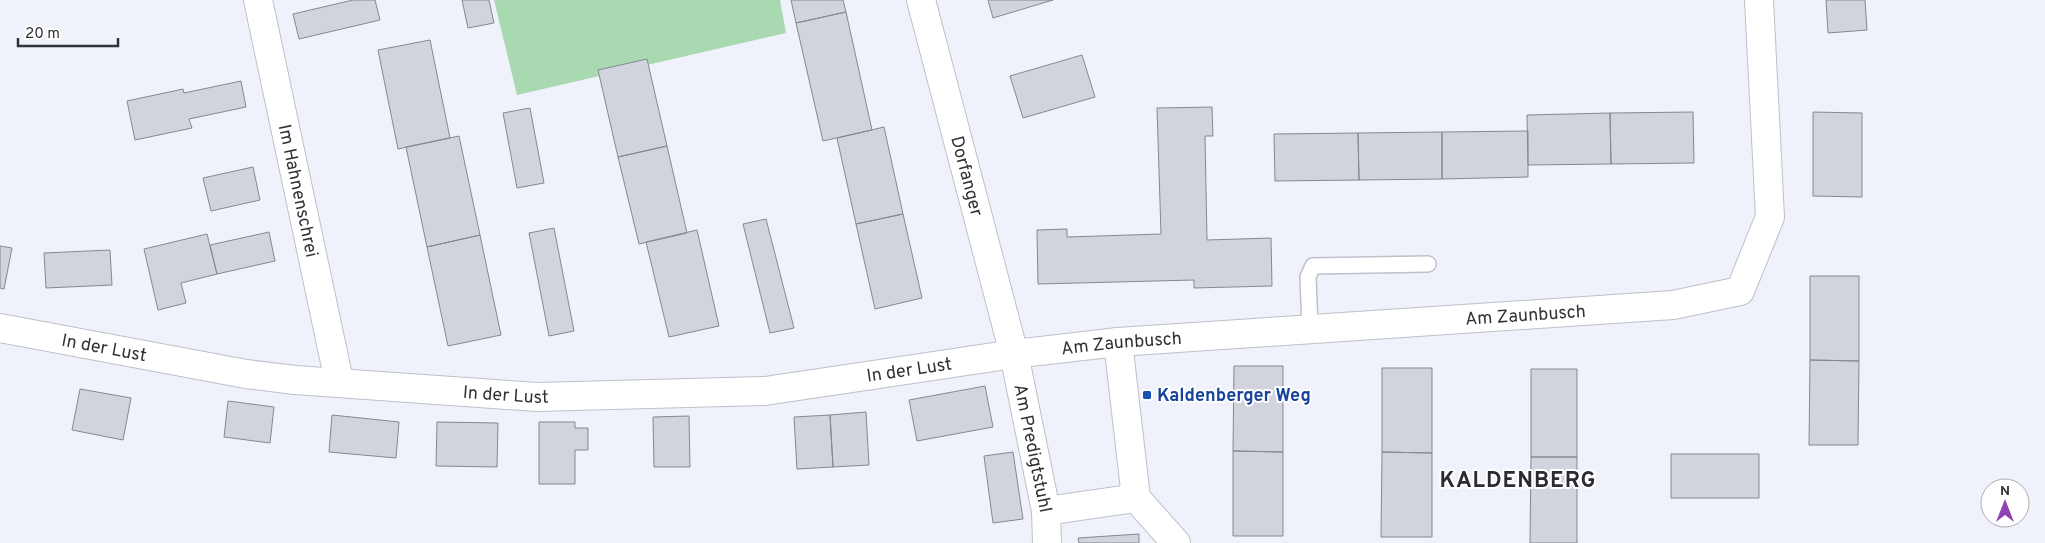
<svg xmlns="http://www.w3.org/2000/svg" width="2045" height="543" font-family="Overpass,sans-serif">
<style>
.green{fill:#a9d9b1}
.building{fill:#d1d4dd;stroke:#868891}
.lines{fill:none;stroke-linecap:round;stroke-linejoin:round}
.lane-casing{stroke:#bec0ca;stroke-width:18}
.street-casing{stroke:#bec0ca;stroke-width:30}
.lane{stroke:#fff;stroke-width:15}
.street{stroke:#fff;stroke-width:28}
.transit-dot{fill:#1a4fb4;stroke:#fff;stroke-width:2}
.labels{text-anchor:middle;stroke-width:4;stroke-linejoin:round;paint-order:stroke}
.street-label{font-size:18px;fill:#313236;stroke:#fff}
.transit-label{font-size:18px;font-weight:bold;fill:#164399;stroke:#fff;text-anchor:start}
.district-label{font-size:22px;font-weight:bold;letter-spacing:1px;fill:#2a2b33;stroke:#fff}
</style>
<rect width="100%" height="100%" fill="#eff1fb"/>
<path class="green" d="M494 0H780L786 33 517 95Z"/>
<path class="building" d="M353 0H375L380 20 299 39 293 14Z
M462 0H489L494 23 468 28Z
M791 0H843L846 12 796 23Z
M988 0H1053L993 18Z
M1826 0H1865L1867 30 1828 33Z
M846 12 872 130 823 141 796 23Z
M430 40 450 138 398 149 378 50Z
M1082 55 1095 97 1023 118 1010 76Z
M647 59 667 146 618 157 598 70Z
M241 81 246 107 189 119 192 128 135 140 127 101 183 89 184 93Z
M1212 107 1213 136H1205L1207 240 1271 238 1272 286 1194 288V280L1038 284 1037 230 1067 229V237L1161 234 1157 108Z
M530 108 544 183 517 188 503 113Z
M1693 112 1694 163 1611 164 1610 113Z
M1813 112 1862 113V197L1813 196Z
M1610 113 1611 164 1528 165 1527 115Z
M884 127 903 214 856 224 837 138Z
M1528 131V177L1442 179V132Z
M1442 132V179L1359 180 1358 133Z
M1358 133 1359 180 1275 181 1274 134Z
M459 136 480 235 427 247 406 147Z
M667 146 687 233 639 244 618 157Z
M253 167 260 200 211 211 203 178Z
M903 214 922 298 875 309 856 224Z
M766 219 794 328 770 333 743 224Z
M554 228 574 331 549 336 529 233Z
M697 230 719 326 669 337 646 242Z
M269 232 275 261 217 274 210 245Z
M207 234 217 274 181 283 186 303 158 310 144 249Z
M480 235 501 335 448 346 427 247Z
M0 246 12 248 4 289 0 288Z
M110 250 112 285 46 288 44 253Z
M1810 276H1859V361L1810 360Z
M1810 360 1859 361 1858 445H1809Z
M1234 366H1283V452L1233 451Z
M1382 368H1432V453L1382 452Z
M1531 369H1577V457H1531Z
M985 386 993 427 917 441 909 400Z
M80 389 131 398 123 440 72 430Z
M228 401 274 407 270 443 224 437Z
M866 412 869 465 833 467 830 415Z
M332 415 399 422 396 458 329 452Z
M830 415 833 467 797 469 794 417Z
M689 416 690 467H654L653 417Z
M437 422 498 423 497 467 436 466Z
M539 422H575V428H588V450H575V484H539Z
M1233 451 1283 452V536H1233Z
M1013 452 1023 519 993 523 984 456Z
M1382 452 1432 453V537H1381Z
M1671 454H1759V498H1671Z
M1531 457H1577V543H1530Z
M1139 534V543H1079L1078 538Z"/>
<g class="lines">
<g class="lane-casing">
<path id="lane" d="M1310 329 1308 277 1313 266 1428 264"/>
</g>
<g class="street-casing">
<g id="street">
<path id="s1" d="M258 0 339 381"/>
<path id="s2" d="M921 0 1014 354 1046 511 1047 543"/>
<path id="s3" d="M0 328 246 374 295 380 537 397 765 391 1014 354 1118 342 1673 305 1740 291 1770 217 1759 0"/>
<path d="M1118 342 1136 498 1176 543"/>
<path d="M1046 511 1136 498"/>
</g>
</g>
<use href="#lane" class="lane"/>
<use href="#street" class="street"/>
</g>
<rect class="transit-dot" x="1142" y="390" width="10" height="10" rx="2.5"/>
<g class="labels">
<g class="street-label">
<text dy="6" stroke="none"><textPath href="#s2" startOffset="182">Dorfanger</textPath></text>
<text dy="6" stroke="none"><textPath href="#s1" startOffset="195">Im Hahnenschrei</textPath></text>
<text dy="6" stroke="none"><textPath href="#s3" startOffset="1535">Am Zaunbusch</textPath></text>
<text dy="6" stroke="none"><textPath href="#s3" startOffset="1130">Am Zaunbusch</textPath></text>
<text dy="6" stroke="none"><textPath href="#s3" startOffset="106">In der Lust</textPath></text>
<text dy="6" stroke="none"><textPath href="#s3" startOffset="916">In der Lust</textPath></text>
<text dy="6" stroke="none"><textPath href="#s3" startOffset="511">In der Lust</textPath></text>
<text dy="6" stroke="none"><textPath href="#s2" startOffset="462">Am Predigtstuhl</textPath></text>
</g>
<g class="transit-label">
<text x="1157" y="401">Kaldenberger Weg</text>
</g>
<g class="district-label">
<text x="1518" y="487">KALDENBERG</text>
</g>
</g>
<g transform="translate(2005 503)"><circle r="24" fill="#ffffff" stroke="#adadaf"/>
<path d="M0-4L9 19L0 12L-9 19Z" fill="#9142b2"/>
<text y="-8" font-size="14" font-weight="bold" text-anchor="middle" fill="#313236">N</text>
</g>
<path d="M18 38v8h100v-8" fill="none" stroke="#313236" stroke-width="2.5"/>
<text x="25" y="38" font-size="15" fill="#313236" stroke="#ffffff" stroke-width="4" paint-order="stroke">20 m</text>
</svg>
